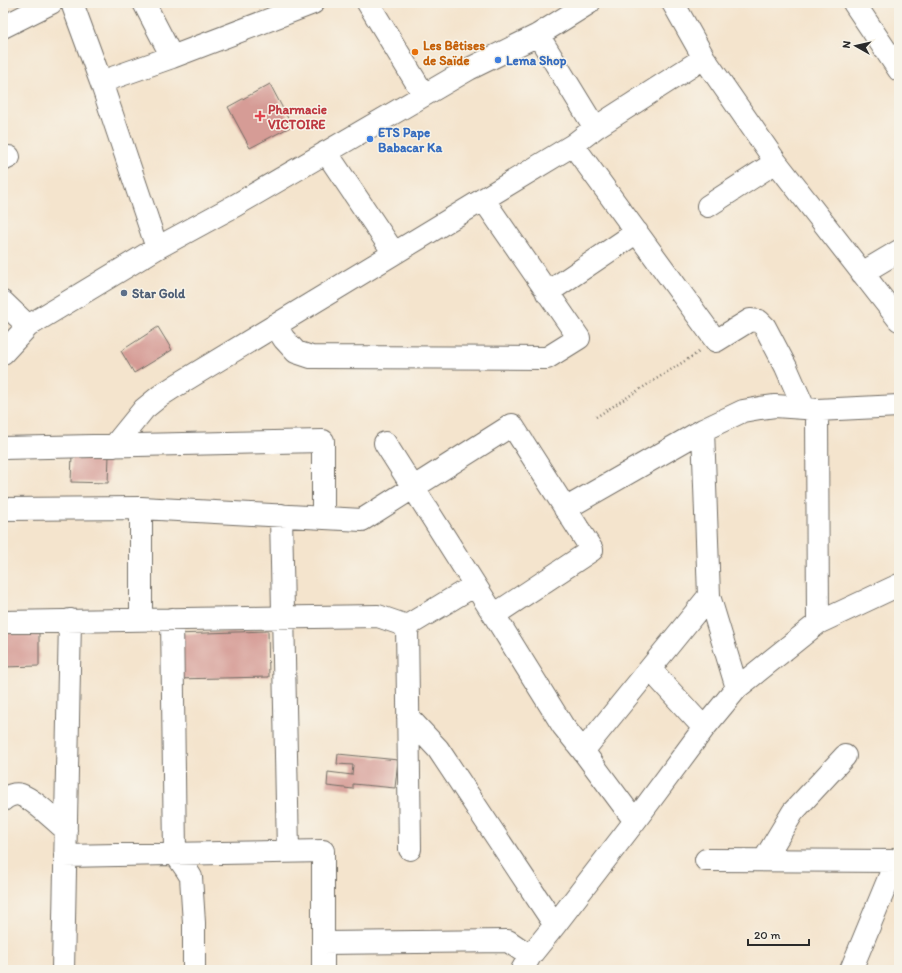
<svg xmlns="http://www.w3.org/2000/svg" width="902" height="973" font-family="Itim,sans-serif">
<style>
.building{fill:#d69c96}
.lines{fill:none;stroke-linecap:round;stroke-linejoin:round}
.minor-casing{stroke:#716c64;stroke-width:24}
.path{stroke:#716c64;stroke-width:2.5;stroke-dasharray:1 3;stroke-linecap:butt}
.minor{stroke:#fff;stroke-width:22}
.food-dot{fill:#e8710a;stroke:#f7f3e8;stroke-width:1.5}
.shop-dot{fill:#3f7fe0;stroke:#f7f3e8;stroke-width:1.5}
.health-dot{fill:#e0444e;stroke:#f7f3e8;stroke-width:1.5}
.service-dot{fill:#5c6f8a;stroke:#f7f3e8;stroke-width:1.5}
.labels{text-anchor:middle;stroke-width:3;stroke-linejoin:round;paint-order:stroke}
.food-label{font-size:13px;font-weight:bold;fill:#c56008;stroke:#f7f3e8;text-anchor:start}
.shop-label{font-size:13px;font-weight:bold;fill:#366cbe;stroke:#f7f3e8;text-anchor:start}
.health-label{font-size:13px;font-weight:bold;fill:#be3a42;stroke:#f7f3e8;text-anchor:start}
.service-label{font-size:13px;font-weight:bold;fill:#4e5e75;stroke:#f7f3e8;text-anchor:start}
</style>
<rect width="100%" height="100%" fill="#f7f3e8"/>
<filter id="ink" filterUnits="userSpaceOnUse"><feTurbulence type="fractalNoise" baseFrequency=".025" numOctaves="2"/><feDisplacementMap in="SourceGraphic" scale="8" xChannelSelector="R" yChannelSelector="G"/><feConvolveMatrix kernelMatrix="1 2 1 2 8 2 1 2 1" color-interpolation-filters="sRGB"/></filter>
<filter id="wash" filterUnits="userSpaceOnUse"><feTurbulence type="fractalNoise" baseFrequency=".012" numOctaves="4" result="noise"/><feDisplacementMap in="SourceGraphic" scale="16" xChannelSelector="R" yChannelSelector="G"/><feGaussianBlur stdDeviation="0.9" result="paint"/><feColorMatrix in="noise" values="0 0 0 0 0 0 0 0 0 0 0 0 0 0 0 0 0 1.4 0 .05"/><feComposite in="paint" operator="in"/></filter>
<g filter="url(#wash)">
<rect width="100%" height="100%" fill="#f4e4cd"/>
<g id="blocks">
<path class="building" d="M270 84 292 126 250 148 228 107Z
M158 327 172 350 134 373 121 351Z
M72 454 109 455 108 483 71 482Z
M39 631V666L3 667V633Z
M268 631 269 677 175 679 174 634Z
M338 754 398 760 395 788 353 784V789L327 786 328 772 352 775 353 765 337 764Z"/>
</g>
</g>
<g filter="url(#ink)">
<use href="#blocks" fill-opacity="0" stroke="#716c64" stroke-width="1"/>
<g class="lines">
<g class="minor-casing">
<path id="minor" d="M72 3 101 82 157 248
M144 3 172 57
M368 3 424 95
M673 3 704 58 776 162 899 320
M854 3 899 70
M3 27 51 3
M538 35 595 128
M101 82 172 57 313 3
M573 145 716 341 750 320 759 321 765 327 786 367 804 408
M326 152 394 253
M3 160 9 157
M708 206 776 162
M862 273 899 251
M547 293 637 232
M3 302 28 326
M275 325 284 339 296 352 311 357 547 358 579 338 483 199
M3 353 28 326 157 248 236 205 469 69 538 35 589 3
M817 410 818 623
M385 443 494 615 563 726 583 751 635 821
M114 446 144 409 160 396 177 385 573 145 595 128 704 58
M3 448 323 441V518
M3 509 141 508 362 520 512 425 592 550 494 615
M565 509 703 430 743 411 760 408 775 406 804 408 817 410 899 406
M281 515 288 851
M709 596 737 688
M141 619V508
M172 619 175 853 186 869 191 877 194 923V970
M3 622 378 616 407 626
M407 626 410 849
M407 626 475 585
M650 669 704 728
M408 717 438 749 555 925
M583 751 709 596 703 430
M3 800C7 796 15 793 21 795 35 800 54 820 66 830
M65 856 323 851V970
M706 860 899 861
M764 860 793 812 845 756
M323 943 508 941 530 956
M63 970 70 620
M522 970 530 956 555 925 635 821 704 728 737 688 818 623 899 585
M851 970 896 861 899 858"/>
</g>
<path class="path" d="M596 417 699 352"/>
<use href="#minor" class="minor"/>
</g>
</g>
<circle class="food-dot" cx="415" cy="52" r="4"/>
<g class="shop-dot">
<circle cx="498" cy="60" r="4"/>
<circle cx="370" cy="139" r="4"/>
</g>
<path class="health-dot" d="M258 110h4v4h4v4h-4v4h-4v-4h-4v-4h4z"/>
<circle class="service-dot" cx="124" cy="293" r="4"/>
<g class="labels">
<g class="food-label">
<text x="423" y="50">Les Bêtises<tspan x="423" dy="15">de Saïde</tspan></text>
</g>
<g class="shop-label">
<text x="506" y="65">Lema Shop</text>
<text x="378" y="137">ETS Pape<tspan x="378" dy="15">Babacar Ka</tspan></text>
</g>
<g class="health-label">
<text x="268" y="114">Pharmacie<tspan x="268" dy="15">VICTOIRE</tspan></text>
</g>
<g class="service-label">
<text x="132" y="298">Star Gold</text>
</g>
</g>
<rect width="902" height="973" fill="none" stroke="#f7f3e8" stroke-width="16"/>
<g transform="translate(856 46) rotate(278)" stroke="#f7f3e8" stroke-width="3" paint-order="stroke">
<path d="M0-3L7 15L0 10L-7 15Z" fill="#2b2b2b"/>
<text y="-6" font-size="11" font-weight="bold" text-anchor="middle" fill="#2b2b2b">N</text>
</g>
<path d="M748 939v6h61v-6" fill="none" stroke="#2b2b2b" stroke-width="2"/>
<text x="754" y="939" font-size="12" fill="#2b2b2b" stroke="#f7f3e8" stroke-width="3" paint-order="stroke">20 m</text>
</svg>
